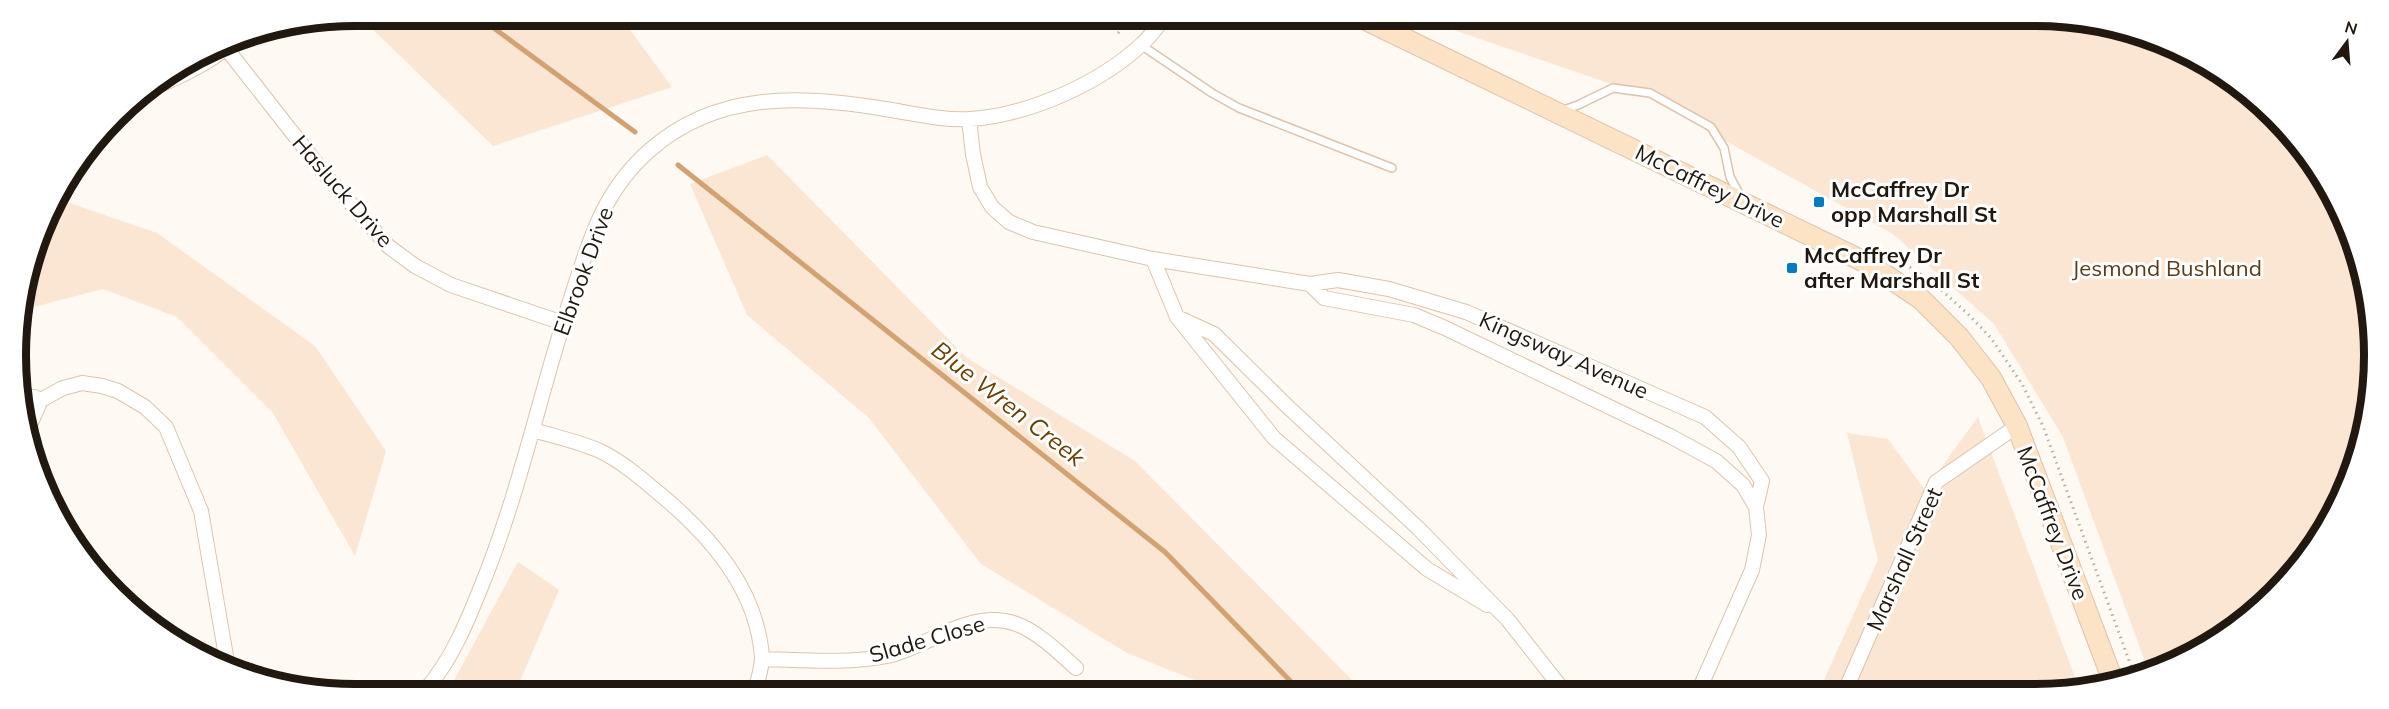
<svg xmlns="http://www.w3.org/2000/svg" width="2389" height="709" font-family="Mulish,sans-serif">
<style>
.green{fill:#fae6d2}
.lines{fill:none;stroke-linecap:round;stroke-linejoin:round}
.stream{stroke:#d2a272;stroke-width:5}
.service-casing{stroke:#ddc3ab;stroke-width:10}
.minor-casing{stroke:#ddc3ab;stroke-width:16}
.secondary-casing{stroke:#ddc3ab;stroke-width:22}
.path{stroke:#b5aea8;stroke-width:3;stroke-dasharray:1.5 4.5;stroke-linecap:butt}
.service{stroke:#fff;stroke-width:7}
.minor{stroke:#fff;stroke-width:14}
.secondary{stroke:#fde3c5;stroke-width:20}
.poi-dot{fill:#017bc4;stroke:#fff;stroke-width:2}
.labels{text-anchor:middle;stroke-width:6;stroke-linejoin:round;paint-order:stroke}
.street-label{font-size:22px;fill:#21180f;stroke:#fff}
.poi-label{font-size:22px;font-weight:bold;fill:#21180f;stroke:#fff;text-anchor:start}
.park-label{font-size:22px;fill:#5d3b17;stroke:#fff}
.water-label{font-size:24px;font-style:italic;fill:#6d4001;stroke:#fff}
.rim{fill:none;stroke:#21180f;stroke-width:8}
</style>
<rect width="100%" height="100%" fill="#fff9f4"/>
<path class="green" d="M358 15 620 16 672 87 493 146Z
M1422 19 2101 22 2223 72 2317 166 2368 289 2367 421 2329 524 2259 610 2184 659 2148 670 2063 437 1994 324 1893 234 1643 95Z
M767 155 967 358 1135 461 1362 690 1217 689 1127 653 981 564 869 418 747 315 690 184Z
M55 198 157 233 315 346 386 451 355 556 273 413 177 317 103 289 18 311 50 204Z
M1978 417 2080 691H1819L1878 560 1847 433 1888 439 1925 490Z
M518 562 559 590 517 688H450Z"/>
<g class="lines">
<path class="stream" d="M476 15 635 132
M678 165 1165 552 1299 690"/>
<g class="service-casing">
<path id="service" d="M1141 45 1212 93 1239 108 1392 168
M1561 111 1578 105 1613 88 1650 93 1711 127 1724 148 1730 177 1741 197"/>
</g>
<g class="minor-casing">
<path id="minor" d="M222 43 324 173 388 246 415 266 451 285 563 323
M143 92C172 80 201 68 225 49
M969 120 973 154 980 187 992 207 1009 222 1033 232 1153 259 1310 284 1338 280 1389 289 1466 312 1705 417 1739 447 1762 481 1756 507 1759 535 1752 570 1699 690
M1153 259 1177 317 1274 438 1427 569 1487 605
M1310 284 1324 298 1414 315 1445 328 1670 436 1716 461 1743 485 1756 507
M1177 317 1214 334 1287 406 1418 528 1508 620 1563 690
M24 398 34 397 41 400
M533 430C556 437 581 442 602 452 624 463 643 480 661 495 711 537 757 589 762 657 762 667 758 679 756 688
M26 434 41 400 63 388 82 383 102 386 118 391 145 407 166 427 201 511 227 662
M762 659C803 660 846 664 887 656 906 652 924 642 942 634 1006 604 1029 625 1076 668
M427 688C452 659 467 622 481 587 520 492 540 392 572 295 590 239 603 191 650 150 717 91 801 95 885 109 911 113 944 121 970 119 1029 115 1099 84 1142 44 1150 37 1157 27 1164 18
M1845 691 1936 482 2017 426"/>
</g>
<g class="secondary-casing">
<path id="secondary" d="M1364 19 1869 264 1921 299 1959 337 1991 378 2017 426 2113 681"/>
</g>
<path class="path" d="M1118 33 1130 18
M1885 250 1929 280
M1937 286 1968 314 1991 338 2022 384 2043 426 2134 674"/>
<use href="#service" class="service"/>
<use href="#minor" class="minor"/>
<use href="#secondary" class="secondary"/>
</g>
<g class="poi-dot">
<rect x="1813" y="196" width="12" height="12" rx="3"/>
<rect x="1786" y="262" width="12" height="12" rx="3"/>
</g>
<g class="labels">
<g class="street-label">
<text transform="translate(1710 186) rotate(26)" y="8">McCaffrey Drive</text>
<text transform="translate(343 191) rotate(49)" y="8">Hasluck Drive</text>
<text transform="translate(583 271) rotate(-70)" y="8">Elbrook Drive</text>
<text transform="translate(1564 355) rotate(24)" y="8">Kingsway Avenue</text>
<text transform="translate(2053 523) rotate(69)" y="8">McCaffrey Drive</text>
<text transform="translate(1904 559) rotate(-66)" y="8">Marshall Street</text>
<text transform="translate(927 639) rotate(-16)" y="8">Slade Close</text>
</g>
<g class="poi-label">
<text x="1831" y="197">McCaffrey Dr<tspan x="1831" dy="25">opp Marshall St</tspan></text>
<text x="1804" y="263">McCaffrey Dr<tspan x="1804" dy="25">after Marshall St</tspan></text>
</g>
<g class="park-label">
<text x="2167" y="276">Jesmond Bushland</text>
</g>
<g class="water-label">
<text transform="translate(1008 404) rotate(38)" y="8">Blue Wren Creek</text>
</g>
</g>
<path d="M0 0H2389V709H0ZM355 26H2035A329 329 0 0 1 2364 355V355A329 329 0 0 1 2035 684H355A329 329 0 0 1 26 355V355A329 329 0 0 1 355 26Z" fill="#fff" fill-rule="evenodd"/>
<path class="rim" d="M355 26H2035A329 329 0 0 1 2364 355V355A329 329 0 0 1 2035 684H355A329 329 0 0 1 26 355V355A329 329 0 0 1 355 26Z"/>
<g transform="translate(2347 42) rotate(16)" stroke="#ffffff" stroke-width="4.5" paint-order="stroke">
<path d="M0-4.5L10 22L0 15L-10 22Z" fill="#21180f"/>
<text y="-9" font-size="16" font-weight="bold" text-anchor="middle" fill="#21180f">N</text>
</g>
</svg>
